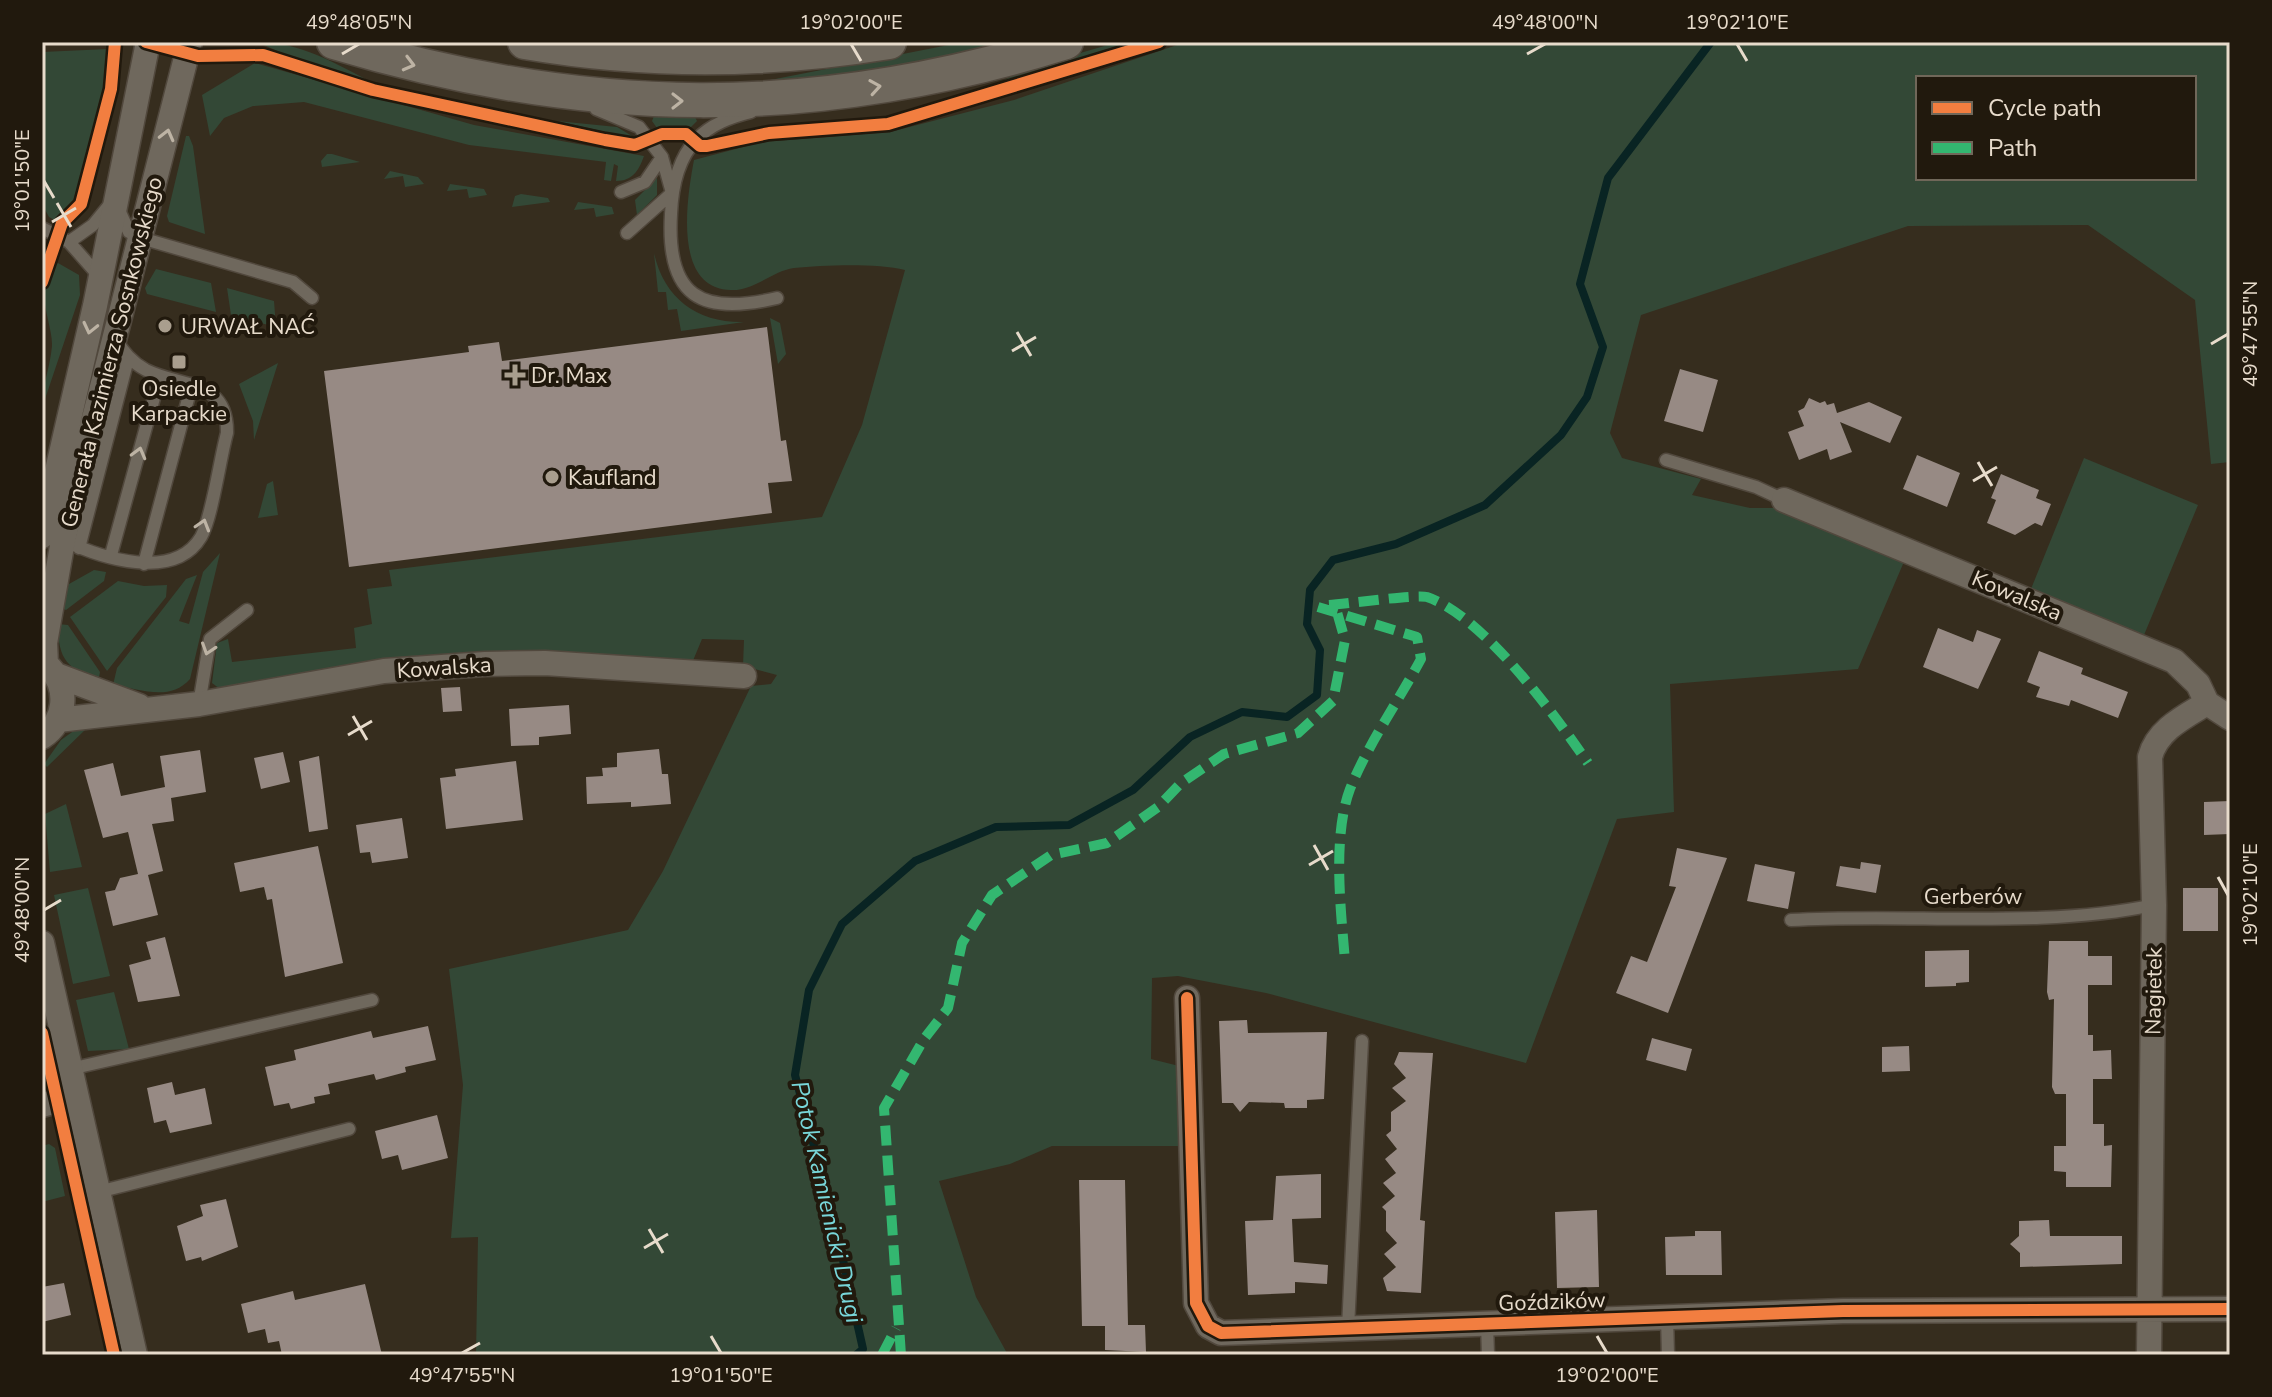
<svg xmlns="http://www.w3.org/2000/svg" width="2272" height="1397" font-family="'Nunito Sans',sans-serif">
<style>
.green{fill:#334836;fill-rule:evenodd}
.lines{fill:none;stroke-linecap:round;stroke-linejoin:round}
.stream{stroke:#092423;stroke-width:8}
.building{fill:#978a84}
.service-casing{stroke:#51483d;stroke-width:15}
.minor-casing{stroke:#51483d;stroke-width:27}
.secondary-casing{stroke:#51483d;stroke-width:37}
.service{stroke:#6f685d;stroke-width:12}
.minor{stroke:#6f685d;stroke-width:24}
.secondary{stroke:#6f685d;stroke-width:34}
.quiet{stroke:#33b770;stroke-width:10;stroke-dasharray:20 10;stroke-linecap:butt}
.cycleway-casing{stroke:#21190d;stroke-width:17}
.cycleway{stroke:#f27e40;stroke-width:12}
.oneway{stroke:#bdb3a4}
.ticks{fill:none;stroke:#e7dbcb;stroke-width:3}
.poi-dot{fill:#a99e8e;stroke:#21190d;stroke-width:3}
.labels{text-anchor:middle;stroke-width:8;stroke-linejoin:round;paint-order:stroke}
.poi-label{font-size:22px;fill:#e7dbcb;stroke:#21190d;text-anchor:start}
.street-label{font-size:22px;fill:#e7dbcb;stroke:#21190d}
.water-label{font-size:24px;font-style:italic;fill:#78d6d9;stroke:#21190d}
.neatline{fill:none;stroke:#e7dbcb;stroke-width:3}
.ticks-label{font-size:20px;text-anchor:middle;fill:#e7dbcb}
</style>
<rect width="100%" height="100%" fill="#362d1e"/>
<path class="green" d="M257 42C300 42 335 63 373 83L298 60Z
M964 42H1009L891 69 770 83V80Z
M1118 42H1140L988 88 1029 68Z
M1186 42H2230V462L2211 464 2195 300 2088 225 1908 226 1641 315 1610 433 1622 458 1701 479 1692 495 1750 508H1776L1906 557 1858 669 1670 684 1674 812 1617 819 1526 1063 1266 993 1178 976 1152 978 1151 1059 1179 1066V1146H1052L1010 1164 939 1181 976 1297 1008 1355H476L478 1237 451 1238 463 1085 449 969 628 930 663 871 751 686 771 684 777 675 743 666 744 640 702 639 692 663 220 689 212 683 217 643 228 639 232 662 356 648 354 628 372 624 367 589 392 586 389 570 822 517 862 425 905 270C877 263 824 265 794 268 772 271 754 291 731 290 672 289 687 197 694 160L762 142 890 132 1014 100ZM1918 78H2194V178H1918Z
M108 49 106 87 77 205 58 222 49 217 42 204V52Z
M255 63 474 125 644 156C639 170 633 181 616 181L618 166 614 164 611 181 604 180 606 162 469 145 304 102 253 106 224 118 210 136 202 95Z
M654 116 695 117 697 121 689 129 657 128 652 121Z
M557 121 617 127 637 139Z
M186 136H189L193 146 205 234 169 222 167 216Z
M327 154H332L360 162 322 167 321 161Z
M390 171 418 177 424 184 405 187 403 176 384 179Z
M657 178V195L637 215 635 200Z
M450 184 484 189 487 195 469 198 467 189 447 191Z
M521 194 548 198 550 202 512 207 515 196Z
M578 202 612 207 614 214 596 217 594 208 574 210Z
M654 253C664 299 698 323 744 322L681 331 677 309 668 310 666 292H658Z
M58 263 79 275 80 295 42 408C42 386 50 368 52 346 53 322 29 280 58 263Z
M156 269 211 283 216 312 147 294 145 288Z
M227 288 274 301 276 327 231 315Z
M770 318 780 323 786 354 778 364Z
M278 363 254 440 253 421 239 384Z
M2084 458 2198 505 2144 635 2031 589Z
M273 481 278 515 258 518 267 484Z
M220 553 190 679C170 702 140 689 113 685L117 668 186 579 197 575 179 621 189 624 203 572Z
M94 570 106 572 104 581 66 610 61 608 69 584Z
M118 581 144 586 167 585 166 597 107 671 70 617Z
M58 624 68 625 100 672 98 683C68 666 58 662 58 624Z
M79 727 87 728 47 767 44 764 61 740Z
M66 804 82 867 50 872 45 814Z
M88 888 110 976 73 984 54 895Z
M114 992 129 1049 88 1051 76 1000Z
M49 1144 55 1148 65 1196 42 1202V1146Z"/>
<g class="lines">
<path class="stream" d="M856 1355 863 1349 836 1229 795 1075 809 990 842 924 915 861 996 827 1069 825 1133 790 1190 737 1242 712 1287 717 1317 695 1320 650 1307 624 1310 590 1333 560 1396 544 1485 505 1561 435 1587 397 1603 347 1580 284 1608 178 1711 42"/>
</g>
<path class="building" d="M767 327 781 441 786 440 792 481 768 483 772 513 349 567 324 371 469 352 468 346 499 342 502 361Z
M1680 369 1718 380 1703 432 1664 421Z
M1809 398 1820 403 1825 401 1827 405 1834 403 1837 413 1869 402 1902 417 1890 443 1840 422 1852 452 1830 460 1827 449 1799 460 1788 432 1804 426 1798 411 1804 408Z
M1917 455 1960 473 1947 507 1903 489Z
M2001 474 2039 490 2036 498 2051 504 2042 526 2035 523 2015 535 1987 523 1996 500 1991 498Z
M1938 628 1973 642 1977 630 2001 639 1978 689 1923 667Z
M2039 651 2083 668 2081 674 2128 692 2118 718 2071 700 2069 706 2036 697 2040 687 2027 682Z
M460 687 462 711 443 712 441 688Z
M569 705 571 734 539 737V745L511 746 509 709Z
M659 749 662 774H668L671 804 631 807V802L587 804 586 777 603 776 602 768 617 767V753Z
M200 750 206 792 171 798 174 821 152 824 163 871 148 875 158 915 113 926 105 892 115 890 120 878 138 874 128 832 103 838 84 770 113 763 121 796 165 787 160 756Z
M283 752 290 782 261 789 254 758Z
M319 756 328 829 309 832 299 761Z
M516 761 523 820 446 829 440 778 456 776 455 769Z
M2230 801V834L2204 835V802Z
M402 818 408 858 372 863 370 852 360 853 356 825Z
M318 846 343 963 285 977 272 899 267 900 264 887 240 892 234 863Z
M1677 848 1727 858 1668 1013 1616 993 1631 956 1647 962 1676 887 1669 886Z
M1861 862 1881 865 1876 893 1836 886 1840 866 1860 869Z
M1755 864 1795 872 1788 909 1747 901Z
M2183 888H2218V931H2183Z
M165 937 180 996 138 1002 129 965 151 959 146 942Z
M2049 941H2088V956H2112V985H2088V1035H2093V1051L2111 1050 2112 1079H2093V1124H2104V1146L2112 1145 2111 1187H2066V1172L2054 1171V1146H2066V1094H2055L2052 1087 2054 999 2049 1000 2047 992Z
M1969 950V982L1956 983V986L1925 987V951Z
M1247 1020 1248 1033 1327 1032 1324 1099 1307 1100V1108H1285L1284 1103 1249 1102 1240 1112 1233 1103H1222L1219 1021Z
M428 1026 436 1060 405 1067 406 1072 376 1080 374 1074 328 1084 330 1094 314 1097 315 1103 291 1109 289 1103 274 1106 265 1067 296 1060 294 1050 371 1031 373 1038Z
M1652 1038 1692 1049 1686 1071 1646 1060Z
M1909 1046 1910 1071 1882 1072V1047Z
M1399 1052 1433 1053 1420 1220 1425 1221 1421 1293 1387 1291 1383 1278 1396 1267 1384 1254 1397 1243 1386 1231V1211L1382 1207 1395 1196 1383 1183 1396 1173 1385 1159 1397 1149 1386 1135 1391 1131V1112L1406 1101 1392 1088 1406 1078 1394 1064Z
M172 1082 175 1095 205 1088 212 1124 170 1133 166 1120 154 1123 147 1088Z
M437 1115 448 1158 402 1170 398 1155 382 1159 375 1131Z
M1321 1174V1218L1292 1219 1294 1262 1328 1265 1327 1284 1295 1282V1293L1248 1295 1245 1221 1273 1220 1276 1176Z
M1079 1180H1125L1128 1325H1145L1146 1352 1105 1350V1326H1082Z
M226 1199 238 1247 202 1261 201 1257 186 1261 177 1226 203 1216 200 1205Z
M1597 1210 1599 1287 1557 1288 1555 1212Z
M2049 1220 2050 1236H2122V1264L2020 1267V1253L2010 1244 2019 1236V1221Z
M1695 1231H1721L1722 1275H1666L1665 1237 1695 1236Z
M64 1283 71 1315 42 1322V1287Z
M365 1284 382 1355H282L279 1341 268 1343 265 1329 248 1333 241 1304 293 1291 295 1300Z"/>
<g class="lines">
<g class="service-casing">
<path id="service" d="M596 109 639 127 662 157 645 182 621 192
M751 112C731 117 711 124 696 140 678 159 672 189 671 214 666 297 701 316 777 298
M662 157 672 193
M119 210 129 232 141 238 293 282 312 298
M42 228 69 242 99 276
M627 233 672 193
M69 242 93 225 111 203
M1666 460 1756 487 1784 500
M63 540C101 558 174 582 201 537 212 518 220 458 227 433 228 379 182 388 146 370 131 362 124 352 115 339
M79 548 128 359
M111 555 160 376
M144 564 192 384
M199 704 210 639 247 610
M1791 920C1908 913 2040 929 2154 905
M70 1069 372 1000
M98 1192 349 1129
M1667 1316 1668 1355
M1487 1323 1488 1355
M1348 1328 1362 1041"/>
</g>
<g class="minor-casing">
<path id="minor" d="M1784 500 2174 661 2198 684 2207 703 2230 718
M42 536 95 306 148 42
M46 664 45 643 63 540 190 42
M56 675 139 706
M58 720 199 704 384 671 485 664 545 663 744 676
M42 737C66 721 69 689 50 668
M42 943 135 1355
M1187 998 1196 1303 1208 1326 1221 1333 1843 1311 2230 1309
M42 1105 76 1096
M2149 1355 2154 905 2150 757C2157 730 2184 717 2207 703"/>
</g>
<g class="secondary-casing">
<path id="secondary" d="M334 42C588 118 812 121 1066 42
M525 42C648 63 767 62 889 42"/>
</g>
<use href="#service" class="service"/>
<use href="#minor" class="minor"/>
<use href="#secondary" class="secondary"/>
<path class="quiet" d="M1329 605C1347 604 1416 594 1427 597 1483 616 1554 714 1588 763
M1318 607 1417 637 1421 659C1399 700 1367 746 1350 789 1332 837 1341 911 1345 961
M882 1355 896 1328
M901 1355 884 1108 924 1039 948 1008 962 943 992 895 1051 855 1107 843 1158 807 1181 783 1224 754 1298 733 1333 701 1345 640 1337 612"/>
<g class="cycleway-casing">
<path id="cycleway" d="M146 42 198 56 263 55 373 90 605 140 635 145 662 134H686L700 146H707L769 133 888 124 1159 42
M42 282 62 223 81 204 111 89 115 42
M1187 998 1196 1303 1208 1326 1221 1333 1843 1311 2230 1309
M42 1033 114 1355"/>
</g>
<use href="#cycleway" class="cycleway"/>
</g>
<defs><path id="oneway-chevron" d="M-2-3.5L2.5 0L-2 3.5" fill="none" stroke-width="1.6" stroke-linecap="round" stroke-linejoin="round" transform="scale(2)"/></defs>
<g class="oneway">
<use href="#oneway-chevron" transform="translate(409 64) rotate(15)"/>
<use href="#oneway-chevron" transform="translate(875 87) rotate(-9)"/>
<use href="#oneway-chevron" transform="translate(677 101)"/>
<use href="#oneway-chevron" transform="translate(167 135) rotate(-76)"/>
<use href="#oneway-chevron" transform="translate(90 328) rotate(103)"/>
<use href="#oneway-chevron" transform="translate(139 453) rotate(-75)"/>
<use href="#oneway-chevron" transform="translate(203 525) rotate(-73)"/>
<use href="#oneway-chevron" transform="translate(208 649) rotate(108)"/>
</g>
<path class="ticks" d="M851 44 861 61M1737 44 1747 61M342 54 359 44M1527 54 1545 44M44 181 54 198M57 203 71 227M52 222 76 208M1017 332 1031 356M2211 344 2228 334M1012 351 1036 337M1978 462 1992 486M1973 481 1997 467M353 716 367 740M348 735 372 721M1314 845 1328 870M1309 865 1333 851M2218 877 2228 895M44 910 61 900M649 1229 663 1253M644 1248 668 1234M711 1336 721 1353M1597 1336 1607 1353M462 1353 480 1343"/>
<g class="poi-dot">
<circle cx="165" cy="326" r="8"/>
<rect x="171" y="354" width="16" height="16" rx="4"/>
<path d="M511 363h8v8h8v8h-8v8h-8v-8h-8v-8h8z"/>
<circle cx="552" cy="477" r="8"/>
</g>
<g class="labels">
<g class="poi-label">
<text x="181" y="334">URWAŁ NAĆ</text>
<text x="531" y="383">Dr. Max</text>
<text x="179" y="396" text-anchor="middle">Osiedle<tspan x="179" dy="25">Karpackie</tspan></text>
<text x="568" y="485">Kaufland</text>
</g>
<g class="street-label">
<text transform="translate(111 352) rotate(-76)" y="8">Generała Kazimierza Sosnkowskiego</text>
<text transform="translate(2017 595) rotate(23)" y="8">Kowalska</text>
<text transform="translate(444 667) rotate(-4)" y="8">Kowalska</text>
<text x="1973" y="904">Gerberów</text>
<text transform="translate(2153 991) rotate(-89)" y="8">Nagietek</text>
<text transform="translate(1552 1301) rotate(-2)" y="8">Goździków</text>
</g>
<g class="water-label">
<text transform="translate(827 1202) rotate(77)" y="8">Potok Kamienicki Drugi</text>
</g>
</g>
<rect width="2272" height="1397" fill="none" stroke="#21190d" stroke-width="88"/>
<rect x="1916" y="76" width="280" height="104" fill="#21190d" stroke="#706759" stroke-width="2"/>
<rect x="1932" y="102" width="40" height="12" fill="#f27e40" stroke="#706759" stroke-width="2"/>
<text x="1988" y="116" font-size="24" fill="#e7dbcb">Cycle path</text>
<rect x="1932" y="142" width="40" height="12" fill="#33b770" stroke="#706759" stroke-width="2"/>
<text x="1988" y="156" font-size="24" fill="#e7dbcb">Path</text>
<rect x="44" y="44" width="2184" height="1309" class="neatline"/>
<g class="ticks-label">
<text x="359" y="29">49°48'05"N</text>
<text x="851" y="29">19°02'00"E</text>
<text x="1545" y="29">49°48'00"N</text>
<text x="1737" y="29">19°02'10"E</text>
<text transform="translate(22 181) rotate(-90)" y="7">19°01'50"E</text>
<text transform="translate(2250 334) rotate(-90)" y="7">49°47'55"N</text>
<text transform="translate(2250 895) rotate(-90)" y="7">19°02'10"E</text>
<text transform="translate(22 910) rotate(-90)" y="7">49°48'00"N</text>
<text x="462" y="1382">49°47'55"N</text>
<text x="721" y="1382">19°01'50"E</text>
<text x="1607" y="1382">19°02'00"E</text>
</g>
</svg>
